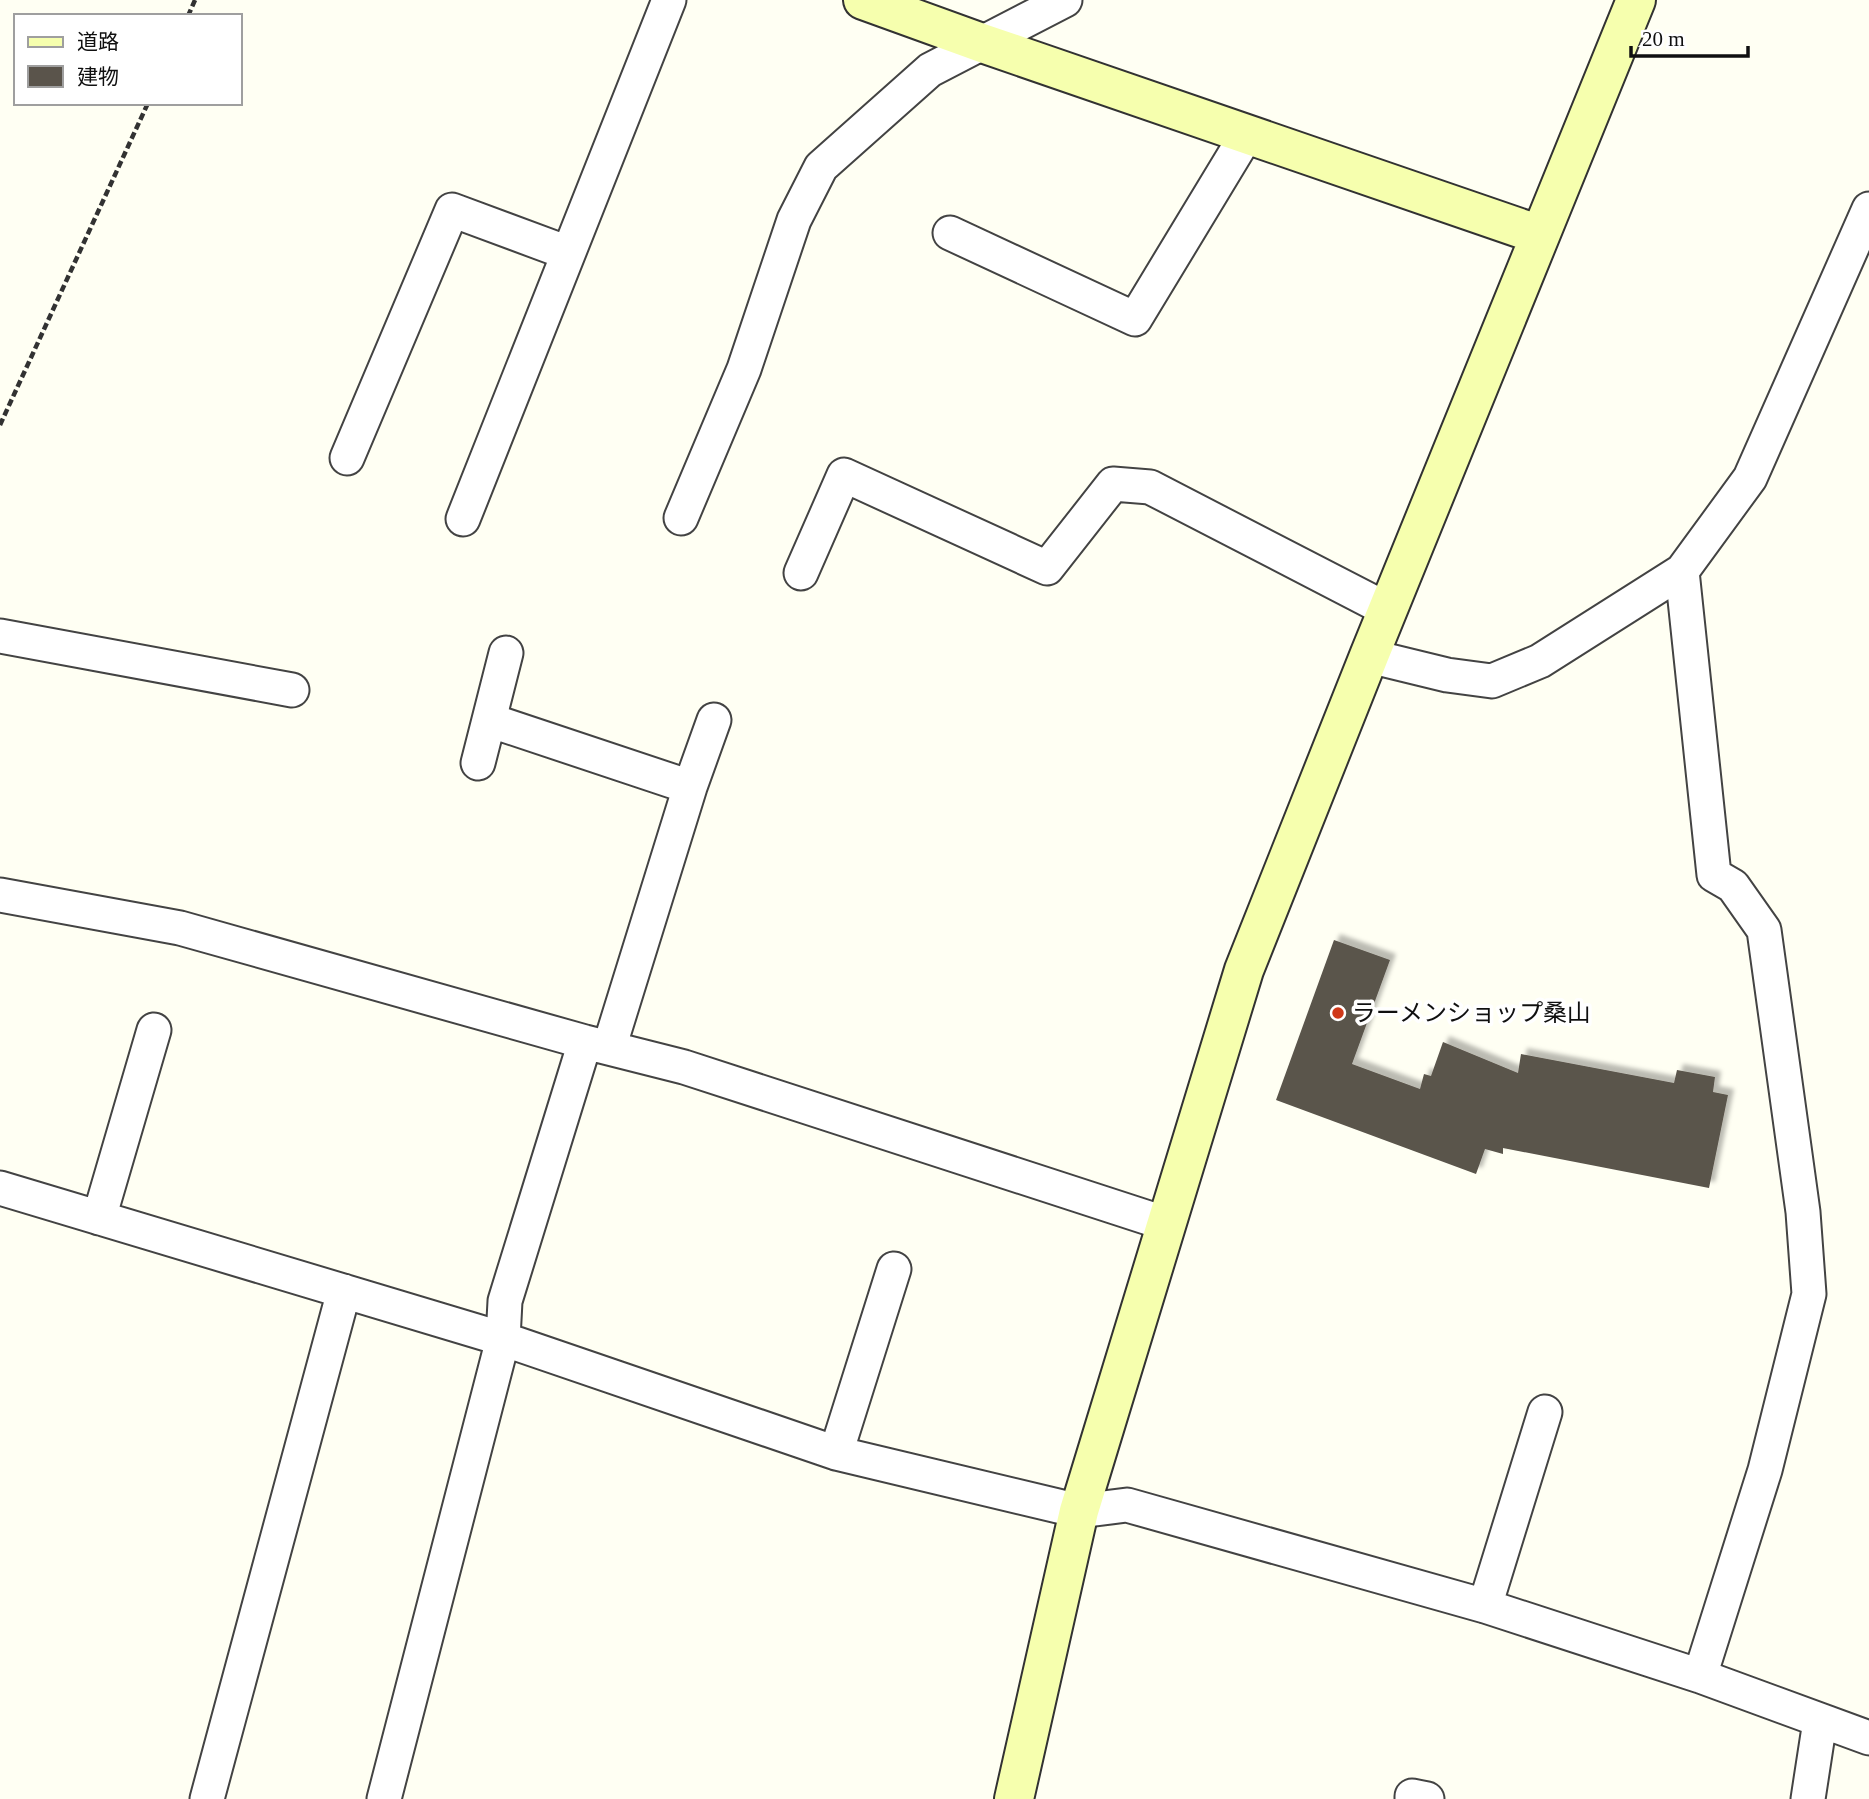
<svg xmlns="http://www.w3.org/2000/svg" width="1869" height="1799" font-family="'Times New Roman','Noto Sans JP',serif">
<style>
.building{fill:#5a544b;filter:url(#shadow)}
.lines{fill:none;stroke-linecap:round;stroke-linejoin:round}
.street-casing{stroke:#434343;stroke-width:37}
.secondary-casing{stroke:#323232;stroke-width:42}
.path{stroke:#323232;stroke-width:4.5;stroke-dasharray:7 3.5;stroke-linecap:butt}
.street{stroke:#fff;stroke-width:33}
.secondary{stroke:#f6ffae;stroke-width:38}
.poi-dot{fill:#cf3819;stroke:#fff;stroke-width:2.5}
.labels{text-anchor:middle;stroke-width:7;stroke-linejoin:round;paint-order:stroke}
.poi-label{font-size:24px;fill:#101010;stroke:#fff;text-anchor:start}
</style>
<defs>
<filter id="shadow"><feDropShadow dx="6" dy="-6" stdDeviation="2" flood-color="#0004"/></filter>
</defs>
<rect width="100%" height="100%" fill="#fffff3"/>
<path class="building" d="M1334 940 1390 960 1352 1064 1420 1089 1424 1074 1431 1076 1443 1042 1518 1073 1521 1054 1674 1083 1677 1070 1715 1077 1713 1092 1728 1095 1709 1188 1503 1148V1154L1485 1149 1476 1174 1276 1100Z"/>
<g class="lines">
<g class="street-casing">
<path id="street" d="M950 233 1135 319 1247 134
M347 458 452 210 568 253
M681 518 744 369 794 220 821 167 930 70 1065 0
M463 519 669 0
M801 573 844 475 1047 568 1113 484 1150 487 1388 610
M0 636 292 690
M1369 656 1447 675 1492 681 1540 661 1682 571 1750 478 1869 209
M489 720 690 787 609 1048
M478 763 506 653
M690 787 714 720
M0 895 180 928 585 1042 684 1067 1167 1224
M0 1188 503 1339 836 1453 1079 1511 1127 1505 1485 1606 1700 1676 1765 1470 1809 1294 1803 1212 1764 930 1733 886 1714 875 1682 571
M99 1218 154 1030
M836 1453 894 1269
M1485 1606 1545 1412
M1700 1676 1869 1738
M207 1799 344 1291
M384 1799 503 1339 505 1301 585 1042
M1412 1799V1796L1427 1799
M1808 1799 1820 1721"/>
</g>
<g class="secondary-casing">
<path id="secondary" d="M863 0 982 43 1540 235
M1014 1799 1079 1511 1244 970 1369 656 1636 0"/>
</g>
<path class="path" d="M188 16 195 0
M0 425 148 103"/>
<use href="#street" class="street"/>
<use href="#secondary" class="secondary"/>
</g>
<circle class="poi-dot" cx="1338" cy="1013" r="7"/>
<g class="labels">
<g class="poi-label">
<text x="1352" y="1021">ラーメンショップ桑山</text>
</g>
</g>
<rect x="14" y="14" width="228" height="91" fill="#ffffff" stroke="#9f9f9f" stroke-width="2"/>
<rect x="28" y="37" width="35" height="10" fill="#f6ffae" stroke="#9f9f9f" stroke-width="2"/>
<text x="77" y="49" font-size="21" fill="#101010">道路</text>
<rect x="28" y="66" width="35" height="21" fill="#5a544b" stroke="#9f9f9f" stroke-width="2"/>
<text x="77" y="84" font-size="21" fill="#101010">建物</text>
<path d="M1631 46v10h117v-10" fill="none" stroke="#101010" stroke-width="3.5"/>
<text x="1642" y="46" font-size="21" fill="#101010" stroke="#ffffff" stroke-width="5" paint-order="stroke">20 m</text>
</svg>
